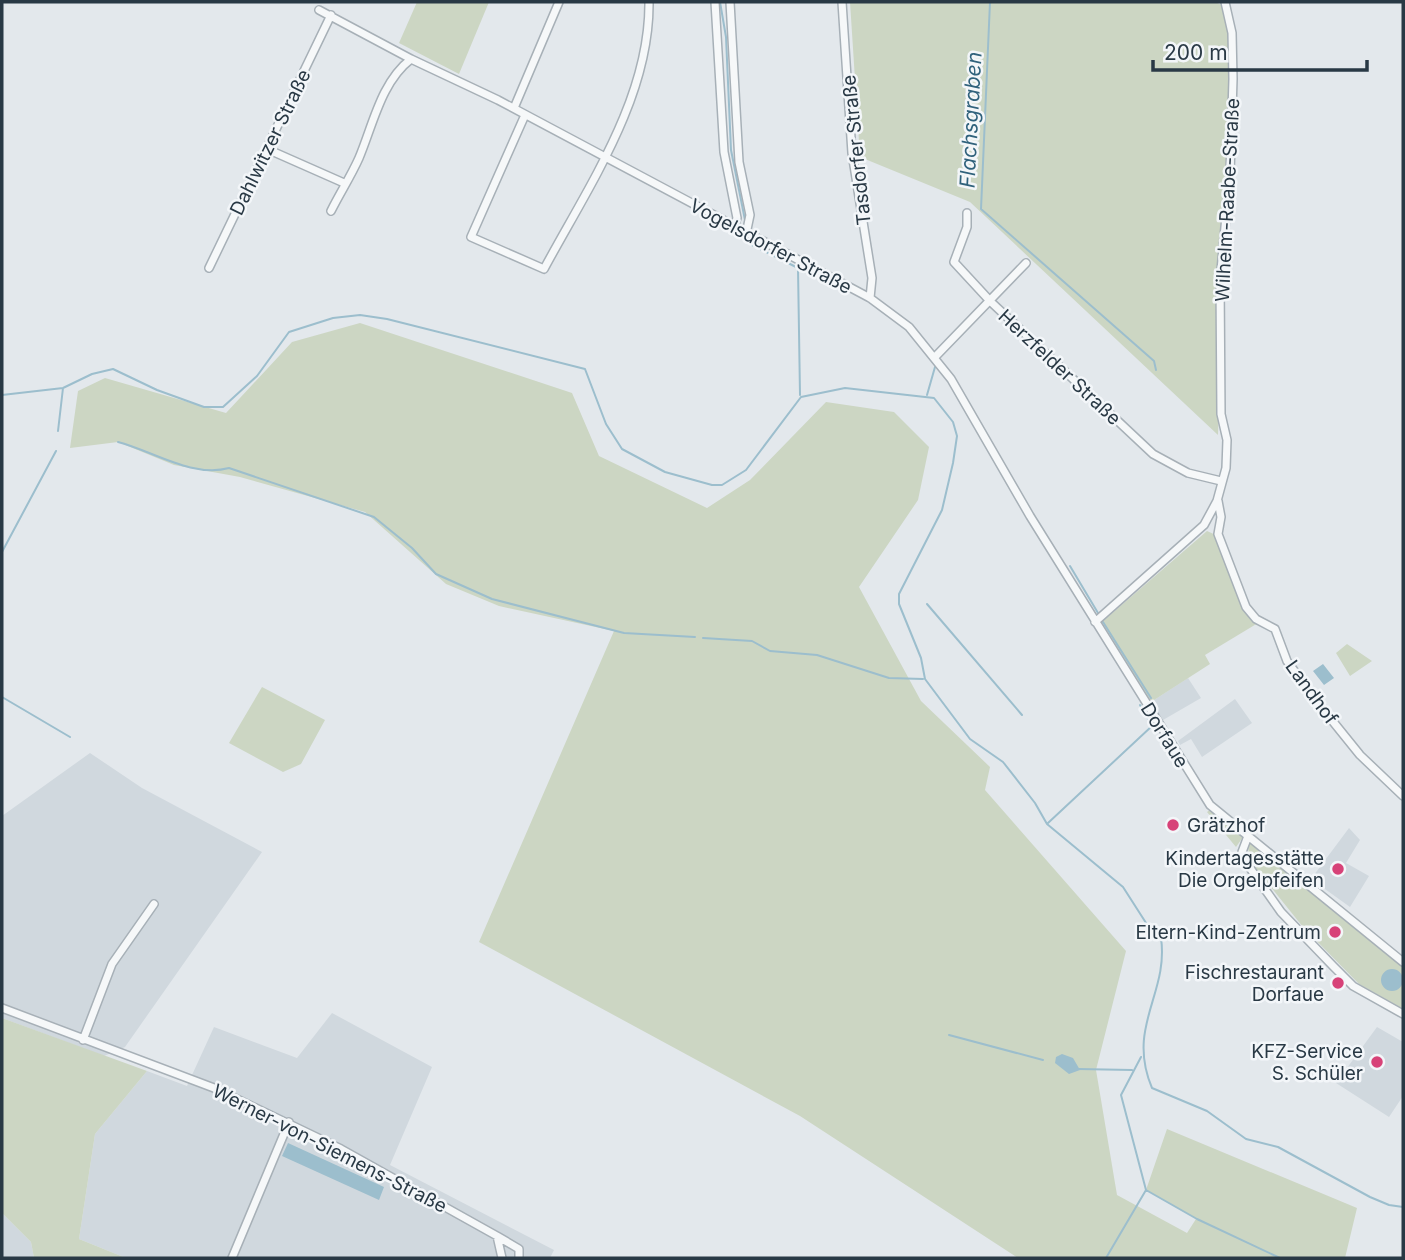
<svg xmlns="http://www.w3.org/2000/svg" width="1405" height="1260" font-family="Inter,sans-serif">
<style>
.built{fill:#d0d8de}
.green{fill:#ccd6c3}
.water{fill:#9cbecd}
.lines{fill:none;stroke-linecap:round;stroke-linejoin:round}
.stream{stroke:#9cbecd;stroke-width:2}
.street-casing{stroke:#a7b0b7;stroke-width:10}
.street{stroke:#f6f8f9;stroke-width:7}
.poi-dot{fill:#d74278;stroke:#f3f6f9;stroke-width:2.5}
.labels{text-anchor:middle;stroke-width:5;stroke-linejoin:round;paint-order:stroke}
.street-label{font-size:19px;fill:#293945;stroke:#f3f6f9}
.poi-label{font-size:19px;fill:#293945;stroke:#f3f6f9;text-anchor:end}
.water-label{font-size:21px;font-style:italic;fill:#30627c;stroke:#f3f6f9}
</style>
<rect width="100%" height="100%" fill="#e3e8ec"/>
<path class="built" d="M1188 678 1201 698 1163 720 1151 702Z
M1235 699 1252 723 1202 757 1191 739 1180 745 1178 741Z
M90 753 142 788 262 852 125 1047 104 1056 2 1018V816Z
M1349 828 1360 840 1346 863 1369 876 1350 907 1311 879Z
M332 1013 432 1067 390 1165 554 1250 550 1258H126L79 1239 95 1134 147 1071 187 1086 214 1027 297 1058Z
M1377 1027 1403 1042V1096L1389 1117 1336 1083Z
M2 1213 31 1242 34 1258H2Z"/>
<path class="green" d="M417 2H489L459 74 399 43Z
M850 2H1215L1224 6 1230 33 1218 435 970 202 860 157Z
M360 323 572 393 599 456 707 508 750 480 826 402 894 412 929 447 918 500 859 587 921 701 990 767 985 790 1126 951 1096 1070 1117 1195 1187 1233 1196 1219 1146 1190 1167 1129 1357 1208 1345 1258H1018L800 1116 479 942 614 631 499 606 446 584 365 512 240 477 174 465 118 442 70 448 78 391 105 378 226 413 292 342Z
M1207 531 1218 536 1240 600 1258 623 1205 655 1210 664 1151 702 1102 622Z
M1347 644 1372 661 1350 676 1336 653Z
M262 687 325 720 301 764 283 772 229 743Z
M1211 809 1243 837 1236 847 1207 812Z
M1248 840 1403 967V1009L1359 984 1303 927 1249 860Z
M2 1018 147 1071 95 1134 79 1239 126 1258H34L31 1242 2 1213Z"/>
<path class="water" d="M1323 664 1334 678 1324 685 1313 671Z
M1381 980a11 11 0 1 1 22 0a11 11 0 1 1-22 0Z
M1062 1054 1073 1058 1080 1070 1069 1074 1055 1063 1056 1057Z
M288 1143 384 1187 379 1200 282 1156Z"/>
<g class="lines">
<path class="stream" d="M720 2 726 37 731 150 745 220
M990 2 981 209 1154 361 1156 370
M749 240 750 244 798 268 800 395
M2 395 63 388 92 374 113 369 157 390 204 407H223L257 376 289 332 333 318 360 315 387 319 585 369 606 424 622 449 665 472 712 485H722L746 470 801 397 845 388 934 398 953 422 957 436 953 463 942 510 899 594V604L921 658 925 679 970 739 1003 762 1035 803 1047 824 1123 887 1148 926 1161 938C1169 994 1126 1026 1152 1088L1207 1111 1246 1139 1278 1147 1370 1197 1389 1205 1403 1207
M927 395 935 367
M58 431 63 388
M118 442C153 451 192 478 229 468L374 517 412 548 436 574 492 599 624 633 695 637
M2 552 56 451
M1070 566 1098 613
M927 604 1022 715
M1103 622 1151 698
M703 638 752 641 770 651 817 655 889 678 923 679
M2 697 70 737
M1048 823 1152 726 1140 705
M949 1035 1043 1060
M1141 1057 1121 1095 1146 1190 1197 1219 1280 1258
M1078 1069 1132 1070
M1106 1258 1146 1190"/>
<g class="street-casing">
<path id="street" d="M715 2 724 152 737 218 734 227
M730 2 739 162 750 215 746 234
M842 2 852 153 872 278 870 298
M319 10 411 59 498 100 870 298 909 327 951 379 1030 516 1210 805 1403 962
M514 108 559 2
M525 115 471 237 544 269C588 187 650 98 649 2
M267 149 344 183
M331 211C340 193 351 176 359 158 373 125 381 82 411 59
M967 213V227L954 262 991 302 1153 454 1188 473 1221 481
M209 268 331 15
M935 357 1026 263
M1218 501 1221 517 1218 534 1246 607 1256 619 1275 629 1287 661 1318 703 1360 755 1403 796
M1095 622 1204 525 1217 501 1226 468 1227 440 1221 414 1220 281 1230 173 1233 79 1232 33 1225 2
M1248 836 1242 852 1245 861 1281 912 1333 966 1353 986 1403 1014
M2 1008 214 1088 341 1149 497 1236 519 1249V1258
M83 1040 112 964 154 904
M497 1236 502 1258
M232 1258 289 1122"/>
</g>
<use href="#street" class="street"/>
</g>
<g class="poi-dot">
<circle cx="1173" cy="825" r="7"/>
<circle cx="1338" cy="869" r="7"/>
<circle cx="1335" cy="932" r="7"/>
<circle cx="1338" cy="983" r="7"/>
<circle cx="1377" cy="1062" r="7"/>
</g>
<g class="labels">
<g class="street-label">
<text transform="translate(270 142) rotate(-64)" y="7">Dahlwitzer Straße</text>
<text transform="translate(856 150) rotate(-96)" y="7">Tasdorfer Straße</text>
<text transform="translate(1227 200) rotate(-87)" y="7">Wilhelm-Raabe-Straße</text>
<text transform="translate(771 246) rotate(28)" y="7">Vogelsdorfer Straße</text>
<text transform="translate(1060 367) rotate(43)" y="7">Herzfelder Straße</text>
<text transform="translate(1312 692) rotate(54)" y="7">Landhof</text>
<text transform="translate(1165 735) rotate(58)" y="7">Dorfaue</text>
<text transform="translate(330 1148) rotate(27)" y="7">Werner-von-Siemens-Straße</text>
</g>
<g class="poi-label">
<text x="1187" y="832" text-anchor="start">Grätzhof</text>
<text x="1324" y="865">Kindertagesstätte<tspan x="1324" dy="22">Die Orgelpfeifen</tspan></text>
<text x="1321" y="939">Eltern-Kind-Zentrum</text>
<text x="1324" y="979">Fischrestaurant<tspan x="1324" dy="22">Dorfaue</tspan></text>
<text x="1363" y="1058">KFZ-Service<tspan x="1363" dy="22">S. Schüler</tspan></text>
</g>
<g class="water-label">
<text transform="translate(971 120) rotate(-87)" y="7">Flachsgraben</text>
</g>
</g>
<rect width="1405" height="1260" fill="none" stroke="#293945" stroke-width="7"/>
<path d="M1153 60v10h214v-10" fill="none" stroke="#293945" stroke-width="3.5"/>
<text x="1164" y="60" font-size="21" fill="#293945" stroke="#f3f6f9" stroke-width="5" paint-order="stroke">200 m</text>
</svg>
